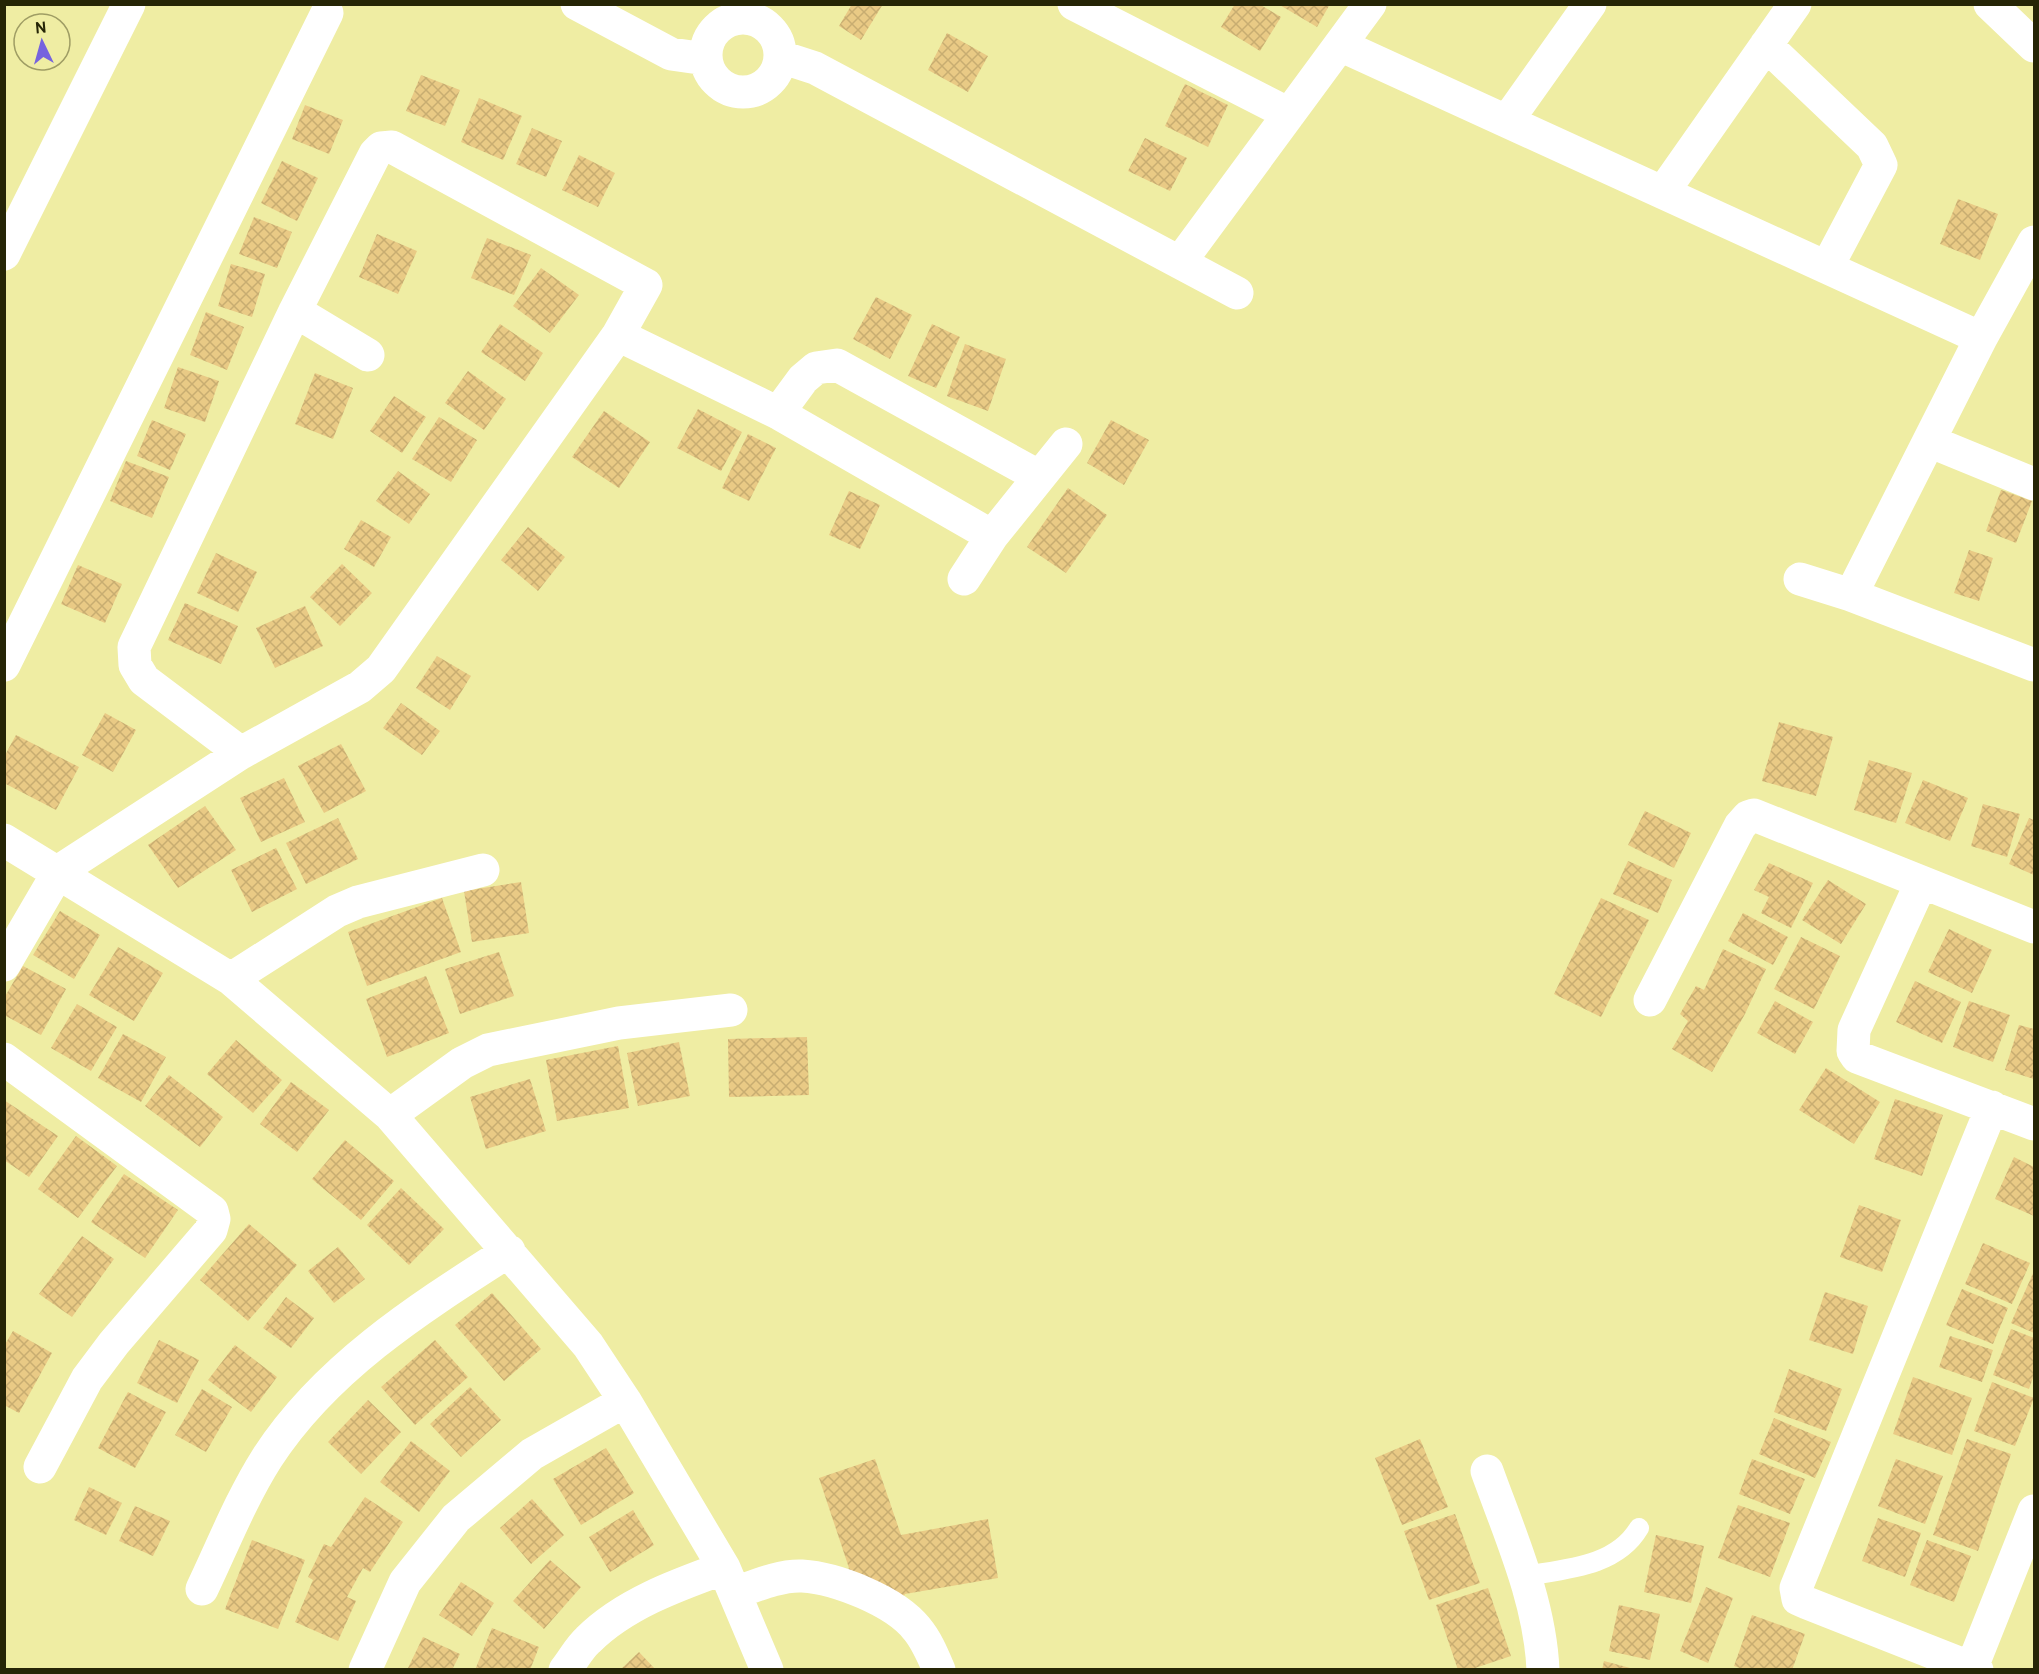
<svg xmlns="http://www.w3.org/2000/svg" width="2039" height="1674" font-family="Overpass,sans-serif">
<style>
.building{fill:url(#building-cross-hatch)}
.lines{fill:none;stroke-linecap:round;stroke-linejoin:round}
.service{stroke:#fff;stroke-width:20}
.minor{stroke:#fff;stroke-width:33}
</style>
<defs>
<pattern id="building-cross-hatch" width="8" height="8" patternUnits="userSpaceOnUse" patternTransform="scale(1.5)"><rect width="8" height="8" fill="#e9ca85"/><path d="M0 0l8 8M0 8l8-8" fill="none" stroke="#c8ad71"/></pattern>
</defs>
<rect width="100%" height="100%" fill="#efeda3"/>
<path class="building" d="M852 4H883L861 40 839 26Z
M1235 4H1259L1281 17 1260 51 1221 27Z
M1278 4H1330L1317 27Z
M947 33 988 56 968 92 928 70Z
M421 75 460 90 445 126 406 111Z
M1185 84 1228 105 1208 147 1165 126Z
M479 98 522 116 503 160 461 142Z
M305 105 343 120 329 154 292 139Z
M532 128 562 141 546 177 516 164Z
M1145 138 1187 158 1170 191 1128 171Z
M579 155 615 173 598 207 562 190Z
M282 161 318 178 297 221 261 203Z
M1958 199 1998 214 1980 260 1940 244Z
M254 217 292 232 277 268 239 254Z
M377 234 417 251 398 294 359 277Z
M487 238 531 255 514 295 471 278Z
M231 264 265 274 252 317 218 306Z
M541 268 579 295 550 333 513 306Z
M876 297 912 315 890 359 853 339Z
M206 312 244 327 227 370 190 355Z
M500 324 543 353 525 381 481 352Z
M932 324 960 337 936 388 908 376Z
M965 344 1006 359 988 411 947 396Z
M178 367 219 381 205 422 164 408Z
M468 371 506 399 484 430 445 403Z
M315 373 353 388 333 439 295 424Z
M394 396 426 417 402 453 370 431Z
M698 409 742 432 721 471 677 448Z
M604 411 650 442 619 488 572 457Z
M439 417 477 440 451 482 412 459Z
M152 420 186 434 170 470 137 456Z
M1111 420 1149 440 1124 485 1087 463Z
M748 434 776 448 749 501 722 488Z
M126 461 169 477 152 518 110 501Z
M398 471 430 494 409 524 376 501Z
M1068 488 1107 515 1066 573 1027 547Z
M2001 490 2032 501 2016 543 1986 531Z
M849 491 880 505 860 549 829 535Z
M361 520 391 537 374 567 344 549Z
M528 527 565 557 538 591 501 560Z
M1969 550 1993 558 1979 601 1954 593Z
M216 553 257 572 238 612 197 593Z
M342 564 372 593 340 626 310 597Z
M78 565 122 584 105 623 61 604Z
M185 603 238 626 221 664 168 640Z
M305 606 323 646 275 668 256 628Z
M437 656 471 676 450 710 416 688Z
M401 703 440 731 422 755 383 728Z
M105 713 136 730 113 772 82 755Z
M1779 722 1833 737 1816 796 1762 781Z
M16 735 79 767 56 810 4 783V757Z
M341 744 366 791 324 813 298 766Z
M1869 760 1912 773 1896 823 1854 810Z
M284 778 305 822 261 842 240 798Z
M1923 780 1968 798 1950 841 1905 823Z
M1983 804 2020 814 2007 857 1971 846Z
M205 806 236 850 178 888 148 845Z
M1645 811 1691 833 1674 868 1628 845Z
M338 818 358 859 306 884 286 843Z
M2029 818 2034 820V875L2009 864Z
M276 848 297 889 252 912 231 870Z
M1628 861 1672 880 1658 913 1613 894Z
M1769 863 1813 883 1791 928 1761 913 1769 897 1754 890Z
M1828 880 1866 904 1841 944 1802 920Z
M521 882 529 933 472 942 464 891Z
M442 898 461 952 367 986 348 932Z
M1601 898 1649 920 1601 1017 1554 994Z
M60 911 100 935 74 979 33 955Z
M1743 913 1788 937 1773 965 1728 941Z
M1949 929 1992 950 1972 993 1928 972Z
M1801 937 1840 956 1814 1009 1774 989Z
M118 947 163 973 134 1021 89 995Z
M1723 949 1766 969 1745 1014 1712 1072 1672 1049 1688 1021 1680 1014 1696 986 1704 990Z
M499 952 514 996 460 1014 445 969Z
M23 966 66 989 41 1035 4 1015V998Z
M426 976 449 1033 387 1057 366 999Z
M1915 981 1961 1002 1942 1043 1896 1022Z
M1775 1001 1813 1022 1795 1054 1757 1033Z
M1969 1001 2010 1015 1993 1062 1953 1047Z
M77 1004 117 1027 91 1071 51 1048Z
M2019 1025 2034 1029V1079L2005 1070Z
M123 1034 166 1057 141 1102 98 1078Z
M807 1037 809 1095 729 1097 728 1039Z
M236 1040 282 1080 253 1113 207 1074Z
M679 1042 690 1096 638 1106 627 1053Z
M618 1046 629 1108 557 1121 546 1060Z
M1826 1068 1880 1102 1854 1144 1799 1110Z
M169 1075 223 1117 200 1147 145 1106Z
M530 1079 546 1131 486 1149 470 1097Z
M291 1082 329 1110 297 1152 260 1124Z
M1895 1099 1943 1115 1922 1176 1874 1159Z
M4 1100 58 1136 29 1177 4 1160Z
M76 1136 117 1166 78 1218 38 1189Z
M345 1140 394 1181 361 1220 312 1179Z
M2014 1157 2034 1167V1216L1995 1199Z
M124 1174 178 1210 145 1258 91 1222Z
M401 1188 444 1229 409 1265 367 1225Z
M1859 1205 1901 1220 1882 1272 1840 1257Z
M249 1224 297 1265 248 1321 200 1280Z
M82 1236 114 1259 72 1317 39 1294Z
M1983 1243 2030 1263 2012 1304 1965 1284Z
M338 1247 365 1279 334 1303 308 1271Z
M2034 1271V1333L2011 1323Z
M1962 1289 2008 1308 1993 1344 1946 1325Z
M1825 1292 1868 1306 1853 1354 1809 1340Z
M492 1293 541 1349 504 1381 455 1325Z
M286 1297 314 1318 291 1348 263 1328Z
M2011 1329 2034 1338V1375L2029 1389 1993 1375Z
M13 1331 52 1353 19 1413 4 1405V1346Z
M1950 1336 1993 1350 1982 1382 1939 1367Z
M159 1340 199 1360 177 1403 137 1383Z
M435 1340 468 1377 415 1425 381 1387Z
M235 1345 277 1377 251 1412 208 1380Z
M1789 1369 1842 1389 1826 1431 1774 1412Z
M1913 1377 1972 1398 1952 1455 1893 1434Z
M1992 1382 2034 1398 2015 1446 1974 1431Z
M470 1387 501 1420 461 1457 430 1424Z
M202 1389 232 1407 206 1452 175 1435Z
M128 1392 166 1412 135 1468 98 1448Z
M368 1400 401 1432 361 1474 328 1442Z
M1774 1418 1831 1442 1815 1478 1759 1454Z
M1420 1439 1448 1507 1402 1525 1375 1458Z
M1967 1439 2011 1454 1978 1551 1933 1535Z
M411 1441 450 1471 419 1512 380 1482Z
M606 1448 634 1493 581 1525 553 1479Z
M875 1459 901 1535 988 1519 998 1578 905 1594 890 1622 835 1596 849 1568 819 1478Z
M1752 1459 1805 1479 1790 1514 1739 1494Z
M1896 1459 1943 1476 1925 1524 1878 1506Z
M89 1487 122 1503 106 1535 74 1520Z
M365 1497 403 1522 370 1572 363 1568 347 1597 356 1601 338 1641 295 1622 313 1580 308 1577 324 1544 331 1547Z
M532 1499 564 1535 531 1564 500 1528Z
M1738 1505 1790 1523 1770 1577 1718 1558Z
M135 1506 170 1521 153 1556 119 1541Z
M633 1510 654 1545 610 1572 589 1537Z
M1455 1514 1480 1583 1429 1600 1404 1531Z
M1878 1518 1921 1533 1905 1577 1862 1561Z
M1656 1535 1704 1546 1691 1603 1644 1592Z
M252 1540 305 1560 278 1629 225 1609Z
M1927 1540 1971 1556 1954 1602 1910 1585Z
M550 1560 581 1587 544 1629 513 1601Z
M461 1582 494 1603 472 1636 439 1615Z
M1706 1587 1733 1598 1708 1663 1680 1651Z
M1488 1588 1511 1656 1469 1670H1458L1436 1605Z
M1619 1605 1660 1614 1650 1660 1609 1651Z
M1752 1615 1805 1634 1792 1670H1745L1734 1666Z
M492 1628 539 1647 530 1670H475Z
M423 1637 460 1654 452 1670H407Z
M639 1652 656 1670H620Z
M1604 1661 1634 1669V1670H1602Z"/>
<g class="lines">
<path class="service" d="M1525 1576C1565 1569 1616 1567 1639 1528"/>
<path class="minor" d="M577 4 671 54 706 59
M1074 4 1289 114
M1990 4 2034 46
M706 55a37 37 0 1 1 74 0a37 37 0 1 1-74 0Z
M1340 45 1981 338
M1766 45 1872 146 1881 165 1827 267
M781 57 815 68 1237 293
M1507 121 1590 4
M1663 192 1795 4
M4 254 129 4
M1180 262 1370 4
M295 311 368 355
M618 335 778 413 992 536
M778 413 803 379 816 368 837 365 1038 476
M1929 441 2034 484
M964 579 992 536 1066 444
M1800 579 1851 595 2034 665
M1851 595 1981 338 2034 242
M4 665 327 13
M4 840 231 979 390 1115 588 1345 625 1401 724 1568 767 1670
M1921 883 1854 1030 1853 1051 1857 1057 2034 1124
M4 965 59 871 241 753 360 687 381 669 618 335 646 285 392 147 381 148 375 154 295 311 134 647 135 665 144 680 241 753
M231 979 337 911 358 902 483 870
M1650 1000 1740 826 1748 817 1754 815 2034 927
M4 1059 212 1211 214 1219 211 1230 114 1343 87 1379 40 1467
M390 1115 462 1063 488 1050 619 1023 731 1010
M1487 1471C1510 1535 1540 1601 1543 1670
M202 1589C223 1545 241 1499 267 1458 326 1367 420 1308 509 1251
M735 1593C755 1586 780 1575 802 1576 836 1578 895 1601 917 1629 927 1641 933 1656 939 1670
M1972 1667 2034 1511
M365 1670 405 1582 456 1518 532 1454 625 1401
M565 1670C573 1660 579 1648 588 1640 624 1604 677 1585 724 1568
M1977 1670 1807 1603 1798 1599 1796 1588 1992 1107"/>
</g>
<rect width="2039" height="1674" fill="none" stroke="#262506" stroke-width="12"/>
<g transform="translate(42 42) rotate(355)"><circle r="28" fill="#efeda3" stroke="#9f9d64" stroke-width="1.5"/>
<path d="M0-4.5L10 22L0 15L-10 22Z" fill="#7663de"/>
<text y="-9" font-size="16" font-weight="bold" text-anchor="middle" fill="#262506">N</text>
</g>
</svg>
